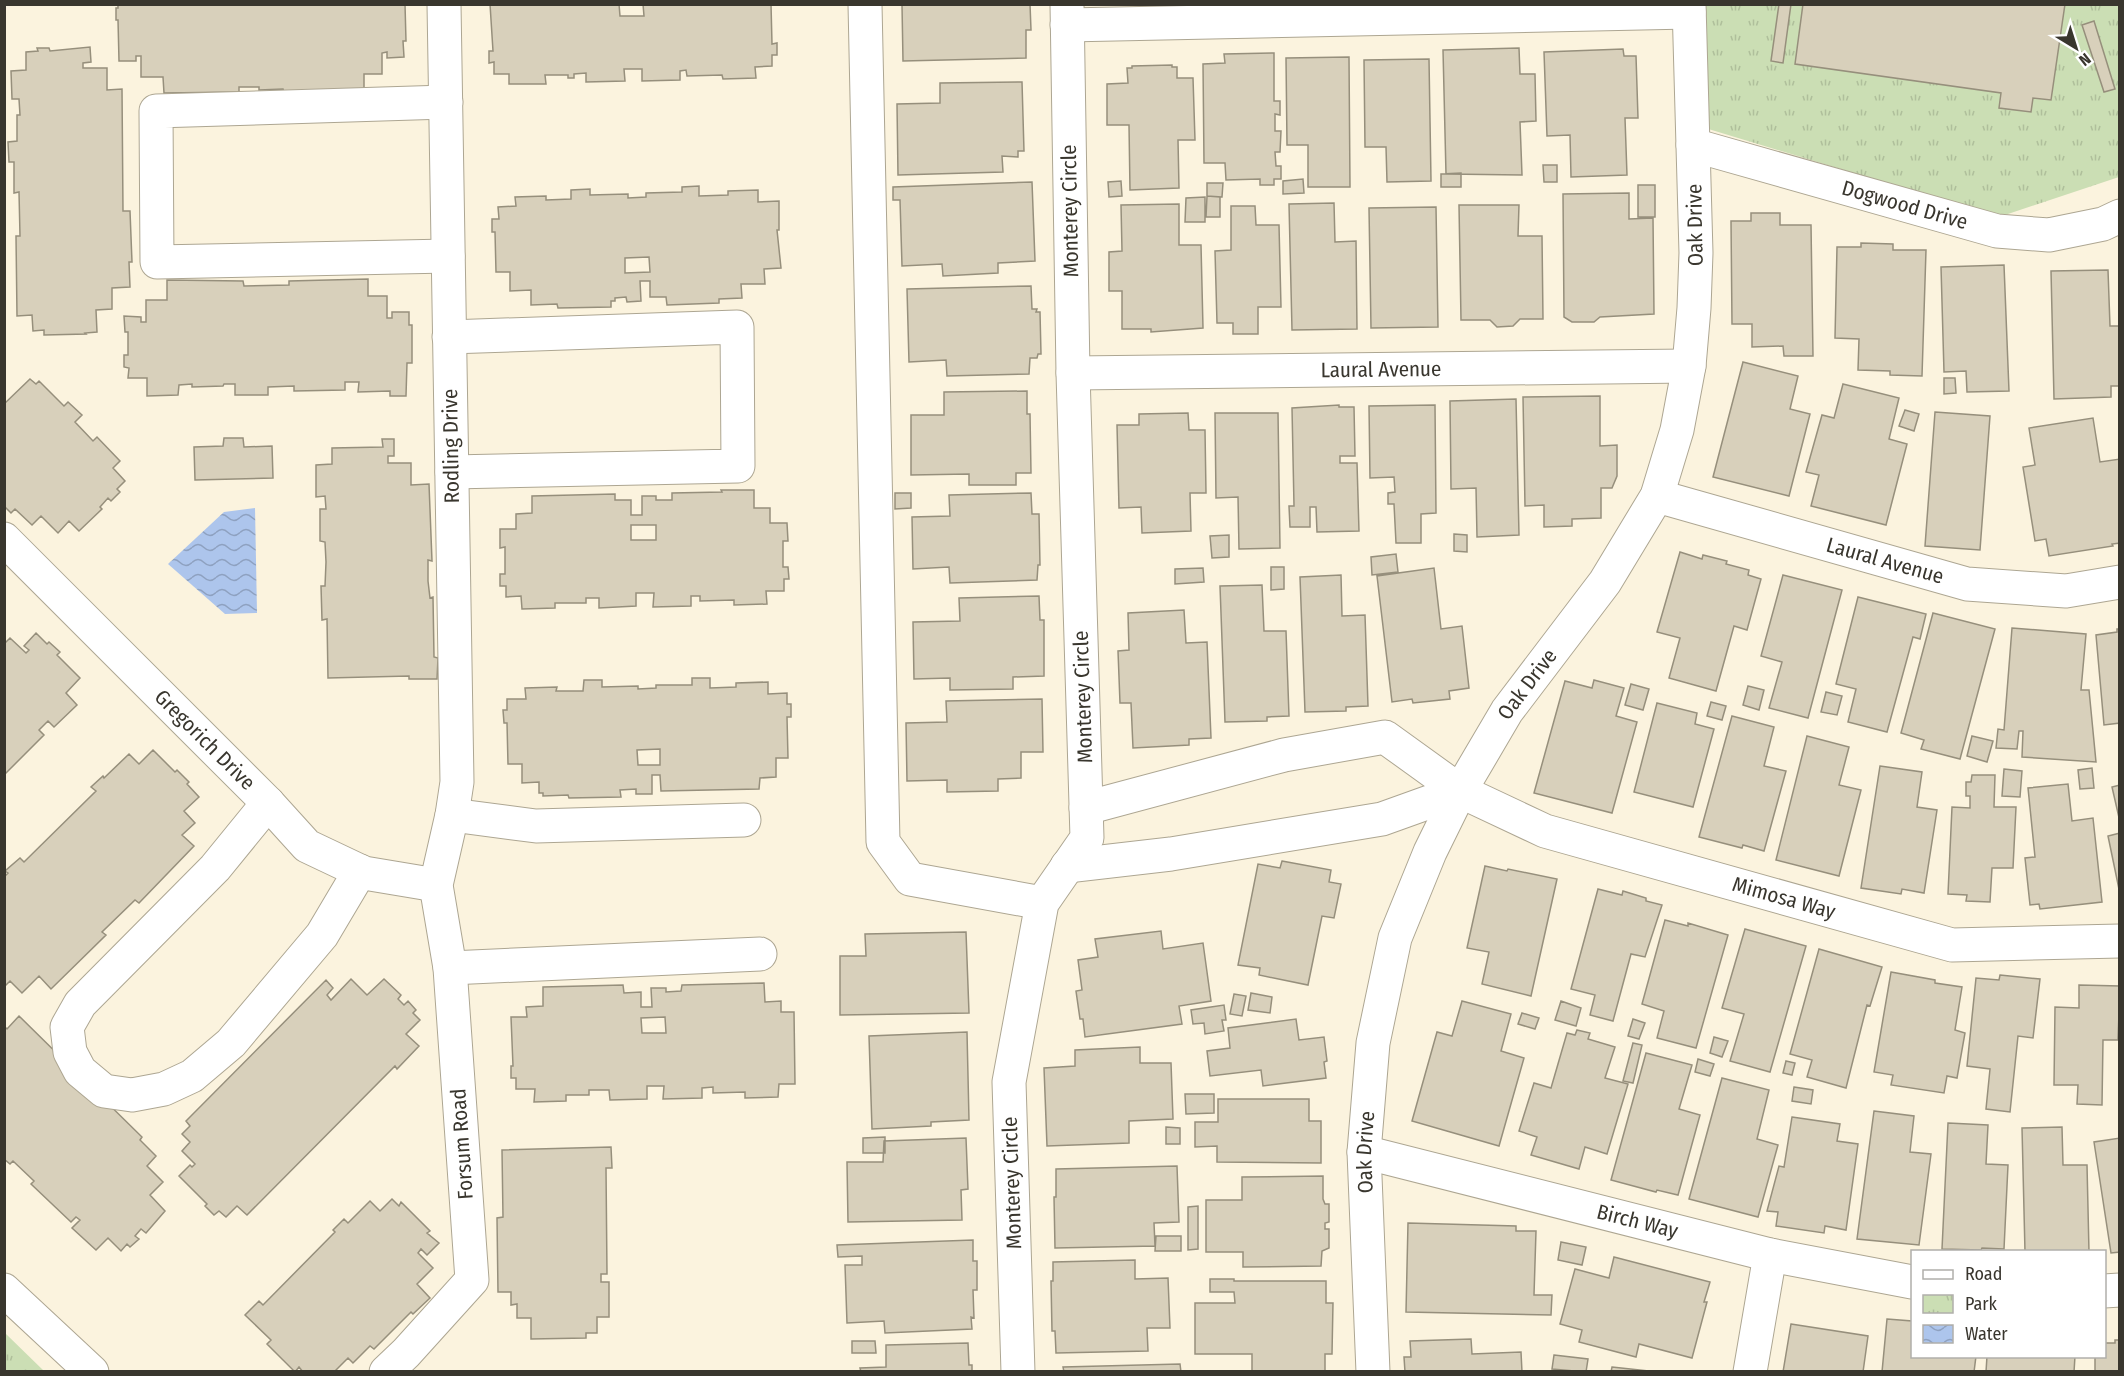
<svg xmlns="http://www.w3.org/2000/svg" width="2124" height="1376" font-family="'Fira Sans Condensed',sans-serif">
<style>
.park{fill:url(#park-tufts)}
.water{fill:url(#water-waves)}
.building{fill:#d8d0bb;stroke:#968f7c;stroke-width:1.5;fill-rule:evenodd}
.lines{fill:none;stroke-linecap:round;stroke-linejoin:round}
.minor-casing{stroke:#ada692;stroke-width:35}
.minor{stroke:#fff;stroke-width:33}
.labels{text-anchor:middle;stroke-width:5;stroke-linejoin:round;paint-order:stroke}
.street-label{font-size:21px;fill:#39362e;stroke:#fff}
</style>
<defs>
<pattern id="park-tufts" width="24" height="20" patternUnits="userSpaceOnUse" patternTransform="scale(1.5)"><rect width="24" height="20" fill="#cbdeb4"/><path d="M3 7l-1-3M5 7V3M7 7l1-3M15 17l-1-3M17 17v-4M19 17l1-3" fill="none" stroke="#afbf9b"/></pattern>
<pattern id="water-waves" width="16" height="10" patternUnits="userSpaceOnUse" patternTransform="scale(1.5)"><rect width="16" height="10" fill="#adc5ec"/><path d="M0 5q4-4 8 0t8 0" fill="none" stroke="#8ea1c0"/></pattern>
</defs>
<rect width="100%" height="100%" fill="#fbf3de"/>
<path class="park" d="M1685 4 2119 5V177L1999 217 1692 124Z
M4 1333H5L44 1371H5Z"/>
<path class="water" d="M255 508 257 613 225 614 168 564 224 512Z"/>
<path class="building" d="M118 4H405L406 41H403L404 57 387 58V52L382 53V74H364V89L284 92 283 89 259 90V87H239V92L164 93 163 77H141V56H136V61H119L118 20H116V8H118Z
M490 4H619L620 16H644L643 4H771L772 44 777 43V55H772V66L755 67 756 78 723 79 722 75 687 76 686 70 680 71V80L642 81V69H624L625 81 586 82V73L574 74V78H568V75H545L546 84H509V74H494V62L489 63V51H493Z
M1030 4 1031 30H1026V58L903 61 902 5Z
M1779 4H1791L1783 63 1771 61Z
M1803 4H2065L2051 100 2033 98 2031 112 1999 108 2001 93 1795 64Z
M2094 21 2115 89 2104 92 2082 25Z
M90 47 91 62 83 63V68H107V90L122 89 123 211H130L132 262H129L130 287 112 288V309L96 310 97 332 85 333 86 334 44 335V330L33 331 32 315 17 316 16 236H20L19 192 14 193V162H9L8 142 17 141V115H20L19 99H12L11 71 26 70V52L38 51 37 48H49L50 51Z
M1519 48 1520 74H1535L1536 121 1520 122 1522 175 1446 174 1443 50Z
M1623 49 1624 56H1636L1638 118H1625L1627 175 1571 177 1570 135 1547 136 1544 52Z
M1274 53V101H1280V115L1275 114V131H1281L1280 152H1275L1276 166H1281V179H1274V185H1260V179L1226 180 1225 163H1204L1203 64 1225 63 1224 54Z
M1349 57 1350 187H1308V145H1287L1286 58Z
M1429 59 1431 181 1387 182 1386 147H1365L1364 60Z
M1172 65V67H1177V78H1193L1195 140H1178L1179 188 1130 190 1129 125H1107V84L1128 83 1127 68H1132V66Z
M1022 82 1024 151H1018V157L1002 156 1003 172 898 175 897 104 940 103V83Z
M1543 165H1557V182H1544Z
M1461 173V187H1441V174Z
M1303 179 1304 193 1283 194V181Z
M1121 181 1122 196 1109 197 1108 182Z
M1032 182 1035 261 998 263V273L943 276 942 264 902 266 900 200H893V187Z
M1207 183H1223L1222 197 1207 196Z
M1638 185H1655V217H1638Z
M699 186V196L728 195V191L758 190V202L779 201V230H777L781 268 764 269 765 284H741L742 298 719 299V303L667 305 666 297H650V281H640L641 301 627 302 626 297 615 298V301H611V307L558 308 557 304 531 305V290L510 291V272H496L495 232H492V219H499L498 207 516 206 515 197 546 196V200L571 199V190L590 189V195L628 194V198L646 197V193L682 192V187ZM649 257 650 272 625 273V258Z
M1629 193V219L1653 218 1654 314 1600 317 1594 322H1572L1564 317 1563 194Z
M1207 196 1220 197V217H1206Z
M1205 197V222H1185L1186 198Z
M1334 203 1335 242 1356 241 1357 329 1292 330 1289 204Z
M1179 204V245H1201L1203 328 1151 332V329H1122V291H1109V252L1122 251 1121 205Z
M1459 205H1519L1518 236H1542L1543 319H1520L1513 326 1497 327 1490 320H1461Z
M1231 206H1255L1256 225H1279L1281 307H1258V334H1233V323H1217L1215 251 1231 250Z
M1436 207 1438 327 1371 328 1369 208Z
M1751 213H1780V225H1811L1813 356H1784L1783 346 1752 347V324H1732L1731 221H1751Z
M1861 243 1893 244V250H1926L1922 376 1890 375V371L1858 370 1859 339 1835 338 1837 247H1861Z
M2004 265 2009 391 1967 392 1966 371 1944 372 1941 267Z
M2108 270 2110 326H2120V386H2111V397L2054 399 2051 271Z
M368 279V296H387V318H392V312H409V325H412V363H407L406 396H390V391L358 392 359 382H345V390L294 391V386L268 387V395H235V384H224L223 386 192 387V384L179 385 178 395 147 396V378H128L129 368 124 367V355H128V332H125L124 316 141 317V322H146V300H167V280L243 281 244 286 289 285V281Z
M1031 286 1032 309H1037L1036 312H1040L1041 354H1038L1037 358H1030L1029 374 947 376 946 360 909 362 907 289Z
M1743 362 1798 376 1790 409 1810 414 1789 496 1713 477Z
M1944 378H1955L1956 393 1944 394Z
M30 379 36 384 39 381 64 406 68 402 82 415 75 422 93 441 97 437 120 461 113 468 125 481 117 489 120 492 111 501 108 498 100 507 102 509 79 531 69 521 58 533 41 516 32 525 15 509 11 513 4 506V404Z
M1843 384 1899 398 1889 439 1907 444 1886 525 1811 506 1819 475 1806 472 1822 415 1834 418Z
M1027 391V414H1030L1031 473H1016V485H969V474L911 475V415H944V392Z
M1600 396V446L1617 445V476L1612 488H1601V518L1572 519V526L1544 527V505L1525 506 1523 397Z
M1516 399 1519 535 1477 537 1476 488 1451 489 1450 401Z
M1339 405V407H1354L1355 456H1340V463H1357L1359 531 1317 532 1316 507H1310V527H1290L1289 506H1294L1292 408Z
M1435 405 1436 513 1421 514V543H1396L1394 504H1388V493L1395 492 1394 477 1370 478 1369 406Z
M1905 410 1919 414 1914 431 1899 426Z
M1935 412 1990 416 1980 550 1925 546Z
M1188 413 1189 430H1205L1206 493H1190L1191 531 1142 533 1141 507 1119 508 1117 425H1139V414Z
M1215 413H1278L1280 548 1239 549 1238 497 1216 498Z
M2093 418 2100 462 2120 459V543L2112 544 2113 546 2049 556 2046 539 2035 541 2023 467 2035 465 2029 428Z
M224 438H243L244 447 272 446 273 478 195 480 194 447 223 446Z
M382 439H394V456H388V463H411V485L429 484 432 561 428 560V581L430 598 433 597 434 657 438 658 437 679H409V676L328 678 327 619 322 620 321 586H325L326 562 325 542 320 541V509H326L325 496 316 497V465L332 464V448L383 447Z
M721 490H754V508H770V523H787L788 541H783V567H788L789 579H784V591H766L767 604 734 605V600L700 601V596H691V606L653 607 654 593H636V606L599 608V598H586V603H555V608L522 609 521 596 506 597V586H500V574H505V547L500 548V529H516V514L532 513V496L615 494V500H631V515H642V496H656V500H672V493L722 492ZM631 525H656V540H631Z
M895 493H911V508L895 509Z
M1031 493 1032 514H1039L1040 565H1038L1037 580 950 583 949 567 913 569 912 517 950 516 949 495Z
M1454 534 1467 535V552L1454 551Z
M1229 535V557L1212 558 1210 536Z
M1680 552 1702 559 1703 555 1727 561 1726 564 1749 570 1748 575 1761 579 1747 630 1734 626 1716 691 1669 678 1680 638 1657 632Z
M1396 554 1398 572 1372 575 1371 557Z
M1271 567H1284V589L1271 590Z
M1203 568 1204 582 1175 584V569Z
M1434 568 1441 629 1462 626 1469 688 1449 691 1450 699 1413 703 1412 699 1392 702 1377 576Z
M1341 575 1342 616 1365 615 1368 706 1346 707V711L1305 712 1300 577Z
M1783 575 1842 590 1808 718 1769 708 1782 662 1761 656Z
M1262 585 1264 631H1286L1289 716 1267 717V721L1225 722 1220 586Z
M1039 596 1040 620H1044V676L1013 677V689L950 690V678L914 679 913 622 960 621 959 598Z
M1858 597 1926 614 1920 639 1913 637 1887 732 1848 722 1856 689 1836 684Z
M1184 610 1186 643 1207 642 1211 738 1189 739V745L1133 748 1131 703H1120L1118 651 1129 650 1128 613Z
M1933 613 1995 629 1960 759 1921 749 1924 740 1901 733Z
M2012 628 2086 634 2081 690H2089L2096 762 2022 757 2023 731H2019L2017 749 1996 748 1998 729 2004 730Z
M2117 629H2120V723L2104 725 2096 635 2117 632Z
M36 633 47 644 49 642 60 652 57 655 80 678 66 693 77 705 54 727 48 721 39 730 44 735 4 775V644L10 638 26 653 29 650 24 646Z
M692 678H710V688L736 687V683L768 682V694L787 693V704H791V717H787L788 758H776V777L760 778 759 789 661 791 660 775H652V794H636V789L620 790 621 797 569 798 568 795 543 796V793H539V782L522 783V764H508L507 723H504L503 710H507V699H526L525 688 557 687 556 691H583L584 680H602V687L638 686V689L656 688V685H692ZM660 749V765H638L637 750Z
M1594 680 1624 688 1616 716 1637 722 1612 813 1534 793 1565 681 1592 688Z
M1631 684 1649 689 1643 710 1625 705Z
M1748 686 1764 690 1759 710 1743 705Z
M1826 692 1842 696 1837 715 1821 712Z
M1042 699 1043 752H1021V778L998 779V791L947 792V780L907 781 906 723 947 722 946 701Z
M1711 702 1726 706 1722 720 1707 716Z
M1657 703 1697 713 1695 724 1714 729 1693 807 1634 792Z
M1732 716 1774 727 1764 766 1786 771 1764 851 1743 845 1742 848 1699 837Z
M1807 736 1849 747 1839 785 1861 790 1839 876 1776 860Z
M1972 736 1993 741 1987 762 1967 756Z
M153 750 175 772 177 770 189 782 187 784 199 797 184 811 195 823 182 835 194 846 139 903 135 900 102 932 106 935 51 989 39 976 22 993 10 981 4 987V877L8 873 5 871 20 858 24 862 96 791 91 787 103 776 104 778 129 754 139 764Z
M1880 766 1922 772 1917 807 1937 810 1924 893 1902 889 1901 894 1861 888Z
M2092 768 2094 788 2080 789 2078 770Z
M2004 769 2022 771 2020 797 2002 796Z
M1972 775H1995L1994 807H2016L2013 868H1992L1990 902 1966 901 1967 895 1948 894 1952 807 1970 808V796H1966V782H1971Z
M2068 784 2072 821 2093 818 2102 902 2040 909 2039 904 2030 905 2025 858 2035 857 2028 788Z
M2120 785V822L2112 787Z
M2120 833V894L2108 836Z
M1282 861 1331 870 1329 882 1341 884 1334 918 1322 916 1308 985 1259 975 1260 968 1238 965 1258 864 1280 868Z
M1485 866 1507 871 1508 869 1557 879 1531 996 1482 984 1489 952 1467 948Z
M1598 889 1622 895 1623 891 1646 898V901L1662 905 1645 957 1631 954 1613 1021 1590 1015 1595 995 1571 989Z
M1665 920 1688 926V923L1728 935 1696 1048 1657 1038 1664 1011 1642 1004Z
M1745 929 1806 946 1770 1072 1730 1061 1744 1014 1722 1008Z
M1161 931 1163 949 1203 943 1211 1001 1179 1006 1182 1024 1085 1037 1083 1019H1080L1076 991 1082 990 1078 960 1098 957 1095 939Z
M966 932 969 1013 840 1015V956H866L865 934Z
M1819 949 1882 967 1870 1006 1867 1005 1846 1088 1807 1077 1812 1060 1790 1054Z
M1891 972 1935 980V983L1962 987 1955 1030 1965 1033 1957 1078 1947 1076 1944 1093 1891 1085 1893 1075 1874 1072Z
M2000 975 2040 979 2033 1038 2018 1036 2010 1112 1986 1109 1990 1069 1967 1066 1976 978 1999 980Z
M351 979 367 995 384 979 401 995 398 999 404 1005 408 1001 416 1010 413 1013 420 1020 406 1034 419 1046 397 1069 395 1066 247 1215 237 1206 226 1217 219 1211 214 1215 205 1206 207 1204 179 1176 190 1165 192 1167 195 1164 182 1151 190 1142 182 1134 190 1126 186 1121 326 980 333 988 327 995 331 1000Z
M764 983 765 1002 781 1001V1012H794L795 1084H779L778 1097 745 1098V1092L713 1093V1087L702 1088V1098L663 1099 664 1086H647V1099L610 1100 609 1090H589V1095H566V1101L534 1102 535 1089H516V1078H511V1066H513L511 1017H527L526 1007 543 1006V987L623 985 624 993 641 992V1007H652L651 988H666V992L681 991 682 985ZM665 1017 666 1033H642L641 1018Z
M2079 985 2120 986 2118 1040H2103L2102 1105 2077 1104 2078 1085H2054L2055 1007 2079 1008Z
M1251 993 1272 997 1270 1013 1248 1010Z
M1234 994 1246 996 1242 1016 1230 1014Z
M1462 1001 1511 1014 1501 1051 1524 1058 1499 1146 1412 1121 1437 1032 1452 1036Z
M1561 1001 1581 1008 1576 1026 1555 1020Z
M1224 1005 1226 1020H1222L1224 1031 1205 1034 1204 1023 1193 1024 1191 1010Z
M1522 1013 1539 1018 1535 1029 1518 1024Z
M19 1016 142 1137 140 1140 156 1156 147 1166 163 1182 150 1195 165 1211 146 1233 141 1229 135 1236 139 1239 130 1247 127 1244 121 1251 108 1238 96 1250 72 1228 80 1220 76 1217 71 1222 31 1184 34 1181 13 1161 10 1164 4 1159V1026L7 1029Z
M1296 1019 1299 1040 1324 1037 1327 1061 1324 1062 1326 1078 1263 1086 1261 1070 1210 1076 1207 1051 1230 1048 1228 1028Z
M1633 1019 1645 1023 1639 1039 1628 1036Z
M1577 1030 1590 1033 1588 1039 1615 1047 1605 1078 1628 1084 1607 1154 1585 1147 1579 1169 1531 1155 1537 1137 1519 1131 1534 1083 1551 1088 1567 1033 1575 1035Z
M967 1032 969 1120 931 1122V1126L872 1129 869 1036Z
M1714 1037 1728 1041 1722 1057 1710 1053Z
M1633 1043 1642 1045 1633 1083 1623 1081Z
M1140 1047V1063H1171L1173 1119 1129 1121V1143L1047 1146 1044 1068 1075 1066V1050Z
M1646 1053 1692 1065 1679 1109 1700 1115 1678 1195 1657 1190 1656 1192 1611 1180Z
M1698 1059 1714 1064 1710 1076 1695 1072Z
M1786 1061 1795 1063 1792 1075 1783 1073Z
M1722 1078 1769 1090 1757 1139 1778 1145 1758 1217 1689 1199Z
M1794 1087 1813 1090 1811 1104 1792 1101Z
M1185 1094H1214V1113L1186 1114Z
M1218 1099H1309V1121H1321V1163L1217 1162V1146L1195 1147V1122H1218Z
M1874 1111 1914 1116 1910 1152 1931 1154 1919 1245 1857 1239Z
M1792 1117 1840 1124 1837 1141 1858 1144 1846 1230 1825 1226 1824 1233 1776 1226 1778 1212 1767 1211 1779 1166 1784 1167Z
M1948 1123 1988 1125 1986 1164 2008 1165 2004 1249 1982 1248 1981 1250 1942 1249Z
M1166 1127 1180 1128V1144H1166Z
M2062 1127 2063 1165H2087L2089 1252H2025L2022 1128Z
M885 1137V1153H863V1138Z
M966 1138 968 1189 961 1190 962 1220 848 1222 847 1162H883L884 1141Z
M2120 1138V1252L2111 1253 2094 1142Z
M611 1147 612 1168H606L607 1274H601V1282H609V1317H597V1333H586V1338L531 1339V1318H517V1304L511 1305V1292H498L497 1218 503 1217 502 1150Z
M1177 1166 1179 1222 1154 1223 1155 1246 1055 1248 1054 1197H1056V1169Z
M1323 1176V1199L1325 1204H1329V1222L1325 1223V1229H1329V1248L1322 1251 1321 1266 1243 1267V1252H1206V1200H1242V1177Z
M392 1199 399 1206 401 1202 430 1231 427 1233 439 1243 427 1255 421 1249 418 1253 433 1268 417 1284 430 1298 413 1314 411 1312 374 1349 370 1346 353 1363 348 1358 334 1372H303L299 1367 295 1372 267 1344 271 1340 245 1315 259 1301 263 1305 335 1232 333 1230 344 1219 348 1223 370 1201 380 1211Z
M1198 1206V1249L1188 1250V1207Z
M1408 1223 1516 1226V1231H1536L1534 1295H1552L1551 1315 1406 1312Z
M1156 1236H1181V1251H1155Z
M973 1240V1261H977V1290H973L974 1318 971 1317 972 1329 885 1333 884 1321 847 1323 845 1265H862V1256L838 1257 837 1245Z
M1561 1242 1586 1247 1582 1265 1558 1260Z
M1614 1257 1710 1282 1704 1302H1707L1692 1358 1639 1344 1636 1357 1579 1342 1582 1330 1560 1324 1575 1269 1609 1278Z
M1135 1260V1279L1168 1278 1170 1328H1147L1148 1351 1056 1353 1055 1331H1052L1051 1281H1053V1262Z
M1210 1279H1234V1281H1326V1303H1333L1332 1354H1325V1371H1252V1354H1195V1303H1235L1234 1292H1210Z
M1887 1319 1912 1321V1356H1976L1974 1372H1882Z
M1791 1324 1868 1336 1863 1372H1783Z
M1471 1339 1472 1354 1521 1352 1522 1372H1405L1404 1357H1411L1410 1341Z
M2115 1340H2120V1372H2095V1356H2104V1343H2115Z
M852 1341H875L876 1353H852Z
M968 1343 969 1365H972V1372H861L860 1368 886 1367V1345Z
M1554 1355 1588 1359 1586 1372 1552 1369Z
M1987 1356H2075L2074 1372H1986Z
M1180 1364 1181 1372H1064L1063 1367Z
M1612 1367 1658 1372H1611Z"/>
<g class="lines">
<g class="minor-casing">
<g id="minor">
<path d="M865 4 883 842 910 879 1042 903"/>
<path d="M1067 25 1689 12"/>
<path d="M446 102 156 111 157 262 448 256"/>
<path id="s1" d="M1693 145 1997 231 2049 235 2103 224 2120 216"/>
<path d="M449 337 737 327 738 466 452 472"/>
<path id="s2" d="M1073 373 1689 366"/>
<path id="s3" d="M1657 496 1967 584 2066 591 2120 582"/>
<path id="s4" d="M4 539 268 803 307 846 364 873 436 885"/>
<path d="M268 803 215 868 80 1004 67 1027 70 1052 80 1071 104 1091 132 1095 164 1089 192 1076 231 1043 322 935 360 871"/>
<path id="s5" d="M1086 808 1284 755 1385 737 1460 791 1545 831 1952 945 2120 941"/>
<path d="M452 815 536 826 744 820"/>
<path d="M1067 866 1171 854 1382 819 1460 791"/>
<path d="M450 968 760 954"/>
<path id="s6" d="M1364 1152 1770 1255 1912 1282"/>
<path d="M4 1290 92 1372"/>
<path d="M2104 1291 2120 1290"/>
<path d="M386 1372 406 1353 472 1280 450 968 436 885 452 815 457 782 444 4"/>
<path d="M1018 1372 1009 1082 1042 903 1087 838 1073 373 1067 4"/>
<path id="s7" d="M1373 1372 1364 1152 1373 1043 1395 938 1430 852 1460 791 1507 711 1605 582 1657 496 1677 430 1689 366 1694 308 1696 253 1689 4"/>
<path d="M1750 1372 1770 1255"/>
</g>
</g>
<use href="#minor" class="minor"/>
</g>
<g class="labels">
<g class="street-label">
<text dy="7" stroke="none"><textPath href="#s1" startOffset="220">Dogwood Drive</textPath></text>
<text transform="translate(1070 211) rotate(-91)" y="7">Monterey Circle</text>
<text transform="translate(1695 225) rotate(-91)" y="7">Oak Drive</text>
<text dy="7" stroke="none"><textPath href="#s2" startOffset="308">Laural Avenue</textPath></text>
<text transform="translate(451 446) rotate(-91)" y="7">Rodling Drive</text>
<text dy="7" stroke="none"><textPath href="#s3" startOffset="237">Laural Avenue</textPath></text>
<text dy="7" stroke="none"><textPath href="#s7" startOffset="724">Oak Drive</textPath></text>
<text transform="translate(1083 697) rotate(-92)" y="7">Monterey Circle</text>
<text dy="7" stroke="none"><textPath href="#s4" startOffset="284">Gregorich Drive</textPath></text>
<text dy="7" stroke="none"><textPath href="#s5" startOffset="742">Mimosa Way</textPath></text>
<text transform="translate(462 1144) rotate(-94)" y="7">Forsum Road</text>
<text dy="7" stroke="none"><textPath href="#s7" startOffset="220">Oak Drive</textPath></text>
<text transform="translate(1012 1183) rotate(-92)" y="7">Monterey Circle</text>
<text dy="7" stroke="none"><textPath href="#s6" startOffset="282">Birch Way</textPath></text>
</g>
</g>
<rect width="2124" height="1376" fill="none" stroke="#39362e" stroke-width="12"/>
<rect x="1911" y="1250" width="195" height="108" fill="#ffffff" stroke="#b0afab" stroke-width="1.5"/>
<rect x="1923" y="1270" width="30" height="9" fill="#ffffff" stroke="#b0afab" stroke-width="1.5"/>
<text x="1965" y="1280" font-size="18" fill="#39362e">Road</text>
<rect x="1923" y="1295" width="30" height="18" fill="url(#park-tufts)" stroke="#b0afab" stroke-width="1.5"/>
<text x="1965" y="1310" font-size="18" fill="#39362e">Park</text>
<rect x="1923" y="1325" width="30" height="18" fill="url(#water-waves)" stroke="#b0afab" stroke-width="1.5"/>
<text x="1965" y="1340" font-size="18" fill="#39362e">Water</text>
<g transform="translate(2076 48) rotate(142)" stroke="#ffffff" stroke-width="4.5" paint-order="stroke">
<path d="M0-4.5L10 22L0 15L-10 22Z" fill="#39362e"/>
<text y="-9" font-size="16" font-weight="bold" text-anchor="middle" fill="#39362e">N</text>
</g>
</svg>
